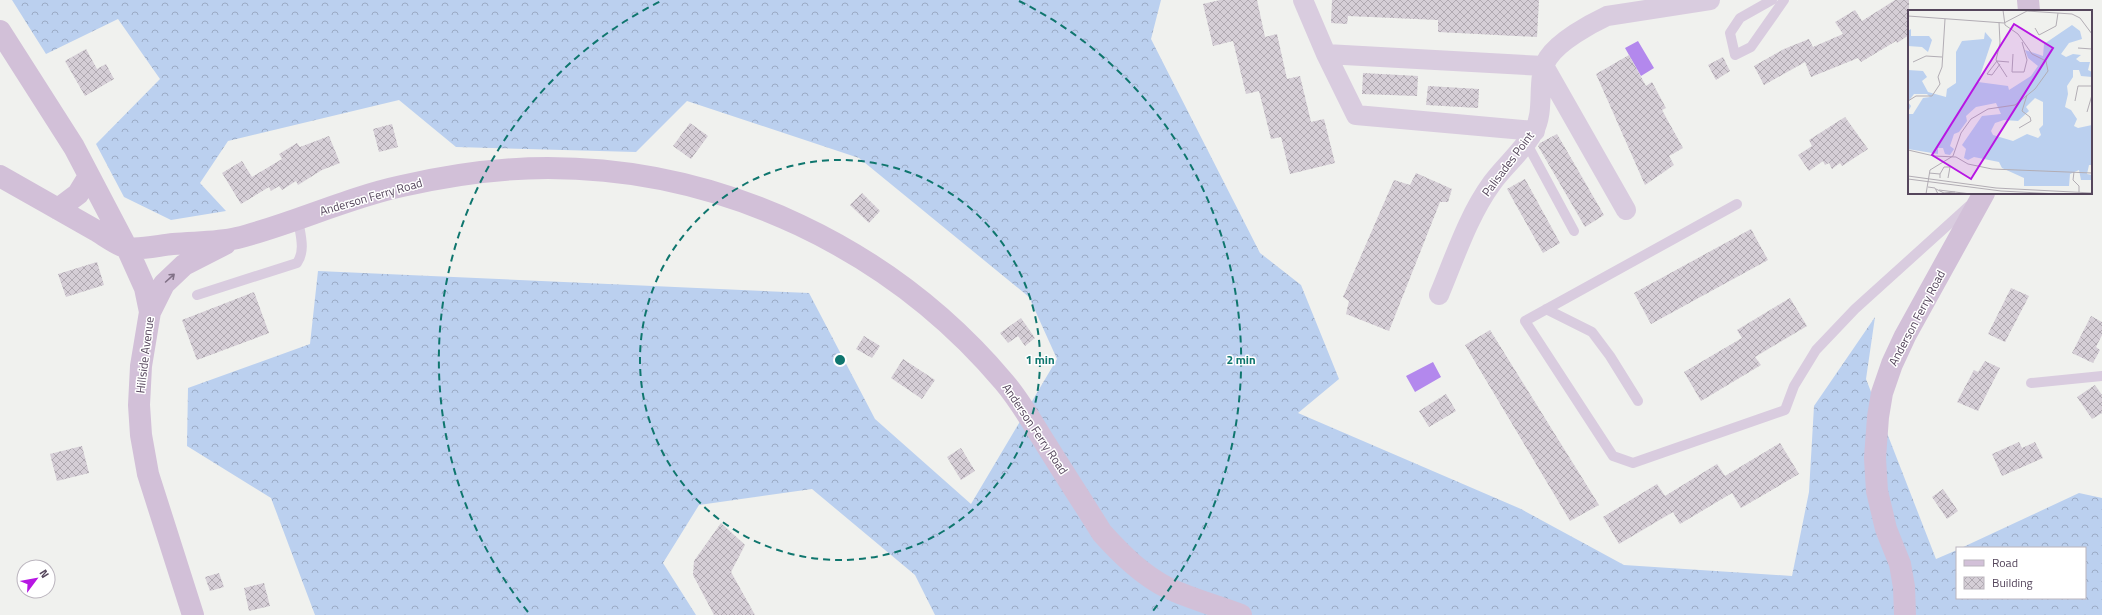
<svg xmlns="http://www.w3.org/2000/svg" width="2102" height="615" font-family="'Titillium Web',sans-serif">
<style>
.forest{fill:url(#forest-crowns)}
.water{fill:#b388ed}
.building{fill:url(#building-cross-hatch)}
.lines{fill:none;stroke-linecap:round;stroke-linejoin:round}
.lane{stroke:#d9ccdf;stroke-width:10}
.street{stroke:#d9ccdf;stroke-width:20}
.secondary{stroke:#d2c0d8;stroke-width:22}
.oneway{stroke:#817187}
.ring{fill:none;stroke:#0f766e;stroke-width:2;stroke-dasharray:7 5}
.labels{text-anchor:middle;stroke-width:3;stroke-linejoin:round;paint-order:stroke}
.street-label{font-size:12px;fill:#55465c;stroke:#fff}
.inset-road{fill:none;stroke:#b2adb4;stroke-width:1}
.view{fill:#b716e3;fill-opacity:0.15;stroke:#b716e3;stroke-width:2}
.inset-edge{fill:none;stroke:#55465c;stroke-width:2}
.centre{fill:#0f766e;stroke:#fff;stroke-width:2}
.ring-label{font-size:12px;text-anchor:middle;font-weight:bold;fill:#0f766e;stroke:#fff;stroke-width:3;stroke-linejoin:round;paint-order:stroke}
</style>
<defs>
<pattern id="forest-crowns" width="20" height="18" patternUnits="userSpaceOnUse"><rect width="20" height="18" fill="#bbd0ef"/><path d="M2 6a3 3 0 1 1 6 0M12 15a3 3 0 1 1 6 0" fill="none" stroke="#9babc5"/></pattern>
<pattern id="building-cross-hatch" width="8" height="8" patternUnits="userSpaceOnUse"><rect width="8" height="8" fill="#d5ced6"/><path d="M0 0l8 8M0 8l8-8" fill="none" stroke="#b0a9b1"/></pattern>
</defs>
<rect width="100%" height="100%" fill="#f0f1ee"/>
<path class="forest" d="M12 0H1161L1151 39 1260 253 1301 285 1339 379 1298 413 1521 509 1624 565 1792 576 1809 492 1814 406 1875 317 1866 379 1936 559 1957 550V598H2085V548H1961L2079 493 2102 498V615H935L915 575 812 489 699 505 663 563 696 615H315L271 498 187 446 188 388 310 344 318 271 809 293 875 419 971 504 1057 359 1029 297 859 158 687 101 636 152 456 147 399 100 228 141 200 183 226 211 171 220 124 197 96 144 160 79 118 19 46 54Z"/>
<path class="water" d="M1638 41 1654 68 1641 76 1625 48Z
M1433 362 1441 377 1415 392 1406 376Z"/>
<path class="building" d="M1220 0H1257L1265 37 1277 34 1287 79 1300 76 1311 122 1324 119 1335 163 1290 174 1281 137 1271 139 1259 91 1246 94 1233 41 1213 46 1203 4Z
M1332 0H1539L1537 37 1438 32V20L1348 16 1347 24 1331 23Z
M1895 0H1909V35L1897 43 1896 41 1861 62 1858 58 1811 77 1805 62 1764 85 1754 66 1784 49 1809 39 1813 47 1843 34 1835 22 1855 10 1862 21Z
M86 49 97 69 106 64 114 79 85 96 65 61Z
M1629 55 1646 86 1652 82 1666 108 1662 110 1683 148 1669 156 1674 165 1645 185 1596 74Z
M1723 57 1730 71 1716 80 1708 65Z
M1363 73 1418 76 1417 96 1362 94Z
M1428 86 1479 89 1478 108 1426 105Z
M1845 117 1868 149 1842 166 1840 163 1832 169 1829 163 1825 165 1823 161 1809 171 1798 155 1812 146 1809 140Z
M690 123 708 136 691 159 673 146Z
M392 124 398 147 379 152 373 129Z
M1557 134 1604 215 1585 227 1538 146 1540 143Z
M329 136 340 163 322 170 298 185 296 181 282 190 279 186 271 191 269 187 241 204 222 173 242 161 252 177 282 159 279 154 297 143 300 147Z
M1416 173 1452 189 1448 202H1440L1389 331 1346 314 1349 301 1343 297 1394 180 1410 185Z
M1525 179 1560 243 1543 253 1507 189Z
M862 193 880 211 869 223 850 205Z
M1751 229 1768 260 1651 324 1634 293Z
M97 262 104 285 66 297 58 274Z
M2011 288 2029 296 2005 342 1988 334Z
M254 292 269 333 197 360 182 320Z
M1790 298 1807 326 1755 357 1761 365 1701 401 1684 372 1742 338 1737 330Z
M2091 316 2102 322V335L2096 347 2100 350 2093 363 2072 353Z
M1021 318 1035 338 1025 346 1018 336 1008 343 1000 333Z
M1490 330 1599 505 1570 521 1465 345Z
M864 336 880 346 872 358 856 349Z
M903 359 935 380 922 399 891 378Z
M1985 361 2000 368 1978 411 1957 402 1974 370 1978 372Z
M2095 385 2102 395V413L2092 419 2077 397Z
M1446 394 1456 411 1429 427 1419 411Z
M2019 442 2022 448 2035 442 2043 458 2002 476 1992 454Z
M1780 443 1799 474 1741 508 1732 493 1680 524 1673 512 1619 544 1603 517 1657 484 1665 496 1717 464 1725 476Z
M82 446 89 473 57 481 50 454Z
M961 448 975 471 961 480 947 457Z
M1943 489 1958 511 1947 519 1932 497Z
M721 523 745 545 731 572 755 615H714L693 575 694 561Z
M219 573 224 587 210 591 205 577Z
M264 583 270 606 249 611 244 588Z"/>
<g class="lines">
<path class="lane" d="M1772 0 1740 18 1730 33 1735 55 1751 47 1784 0
M1526 142 1574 231
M1737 204 1525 321 1613 456 1633 463 1785 410 1794 386 1816 350 1855 309 1969 206
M197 295 297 263C306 250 300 234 298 219
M1546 309 1592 332 1610 356 1638 401
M2031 383 2102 376"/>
<path class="street" d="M1303 0 1326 54
M1535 131 1356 115 1326 54 1544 66 1626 210
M1439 295C1455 257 1468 216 1492 183 1505 165 1524 150 1534 131 1546 109 1535 79 1548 58 1559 41 1590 24 1607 16L1710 0"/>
<path class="secondary" d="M2028 0 2029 11
M0 31 74 147 127 248 145 288 150 312 141 366 139 405 141 435 148 474 193 615
M0 176C32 194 63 212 95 230 104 235 118 246 128 248 140 250 161 245 173 244 194 242 217 243 237 238 293 224 346 198 402 186 450 175 499 168 548 168 723 168 892 249 1004 382 1021 402 1033 424 1047 446 1065 475 1084 504 1102 533 1121 554 1142 575 1168 588 1191 599 1218 606 1241 615
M58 209 78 194 89 176
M150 312 164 284 184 265 225 244
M1905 615 1904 587 1900 564 1886 529 1877 491 1875 458 1878 417 1882 393 1892 364 1905 336 1984 193"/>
</g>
<defs><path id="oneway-shaft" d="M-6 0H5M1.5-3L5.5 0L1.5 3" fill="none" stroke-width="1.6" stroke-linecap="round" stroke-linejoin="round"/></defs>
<use class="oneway" href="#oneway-shaft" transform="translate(170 278) rotate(-42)"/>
<g class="ring">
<circle cx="840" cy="360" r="200"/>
<path d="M528 612A401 401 0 0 1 661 1M1019 1A401 401 0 0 1 1152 612"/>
</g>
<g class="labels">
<g class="street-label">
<text transform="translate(1508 164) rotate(-53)" y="4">Palisades Point</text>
<text transform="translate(371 197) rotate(-16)" y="4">Anderson Ferry Road</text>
<text transform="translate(1917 318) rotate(-62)" y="4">Anderson Ferry Road</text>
<text transform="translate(145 355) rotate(-83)" y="4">Hillside Avenue</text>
<text transform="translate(1035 429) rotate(56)" y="4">Anderson Ferry Road</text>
</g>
</g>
<g transform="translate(1908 10)">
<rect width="184" height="184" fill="#f0f1ee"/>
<path d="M164 15 172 21 174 29 161 33 153 44 158 47 165 44 173 45 168 49 172 52H182L180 60 184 62V67L173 66 171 60H165V67L159 76 160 84 157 97 163 100 169 109 166 116 170 118 184 115V155H181L179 164 184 165V170H173L171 160 162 164 161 176H116V168L94 158 91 152 66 147 60 150 56 148 58 139 54 135 74 106 93 104 88 93 68 97 58 106 59 111 51 122 46 124 42 136 46 139 42 145 37 144 35 138H30V144L0 139V104H5L15 88 22 87 19 84H6L0 92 3 96 0 102V60L15 61 19 67 14 71 20 82 38 87 39 79 48 73V42L54 31 76 29 77 22 84 30 70 72 100 76 101 80 123 66 130 56 120 48 117 40 135 46 136 34ZM127 88 135 92V115L131 119 133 125 130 128 119 124 105 131 85 125 83 121 87 113 96 110 110 111 121 101 118 97ZM3 19V26H21L24 30 20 42 14 37 0 36V21Z" fill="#bbd0ef" fill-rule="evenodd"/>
<path class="inset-road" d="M0 6 96 13 119 1 164 4 172 8 184 24M91 12 92 33 88 50 99 67M127 18 131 25 148 16 150 3M170 38 184 39M105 44 104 62H116L119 50 114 32M5 52 18 46 34 47M92 54 84 65 79 64 89 51 101 52M0 91 8 86H24L32 74 30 67 34 57 37 9M167 91 170 76H184M179 102 184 85M111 118 123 111 122 107 114 101 119 85M0 140 26 146 48 147 60 154 84 159 184 163M166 162 165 170 171 176V182M21 163 32 164V168M32 164 36 157H42L40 168M0 166 88 178 184 183M0 169 93 181 150 184M20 177 27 178 30 184M28 179 36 183 47 182 31 180M47 182 63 184M18 184 22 160 45 146 53 123 63 109 80 99 107 95 127 79 140 61 138 51 124 44 110 24 97 15 95 0"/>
<path class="view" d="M106 14 145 38 63 169 24 145Z"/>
<rect width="184" height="184" class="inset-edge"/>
</g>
<circle cx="840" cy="360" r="6" class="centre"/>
<g class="ring-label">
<text x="1040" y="364">1 min</text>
<text x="1241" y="364">2 min</text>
</g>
<rect x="1956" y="547" width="130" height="52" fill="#ffffff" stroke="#bbb5be"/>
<rect x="1964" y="560" width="20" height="6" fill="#d2c0d8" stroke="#bbb5be"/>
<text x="1992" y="567" font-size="12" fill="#55465c">Road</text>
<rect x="1964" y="577" width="20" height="12" fill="url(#building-cross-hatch)" stroke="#bbb5be"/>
<text x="1992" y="587" font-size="12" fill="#55465c">Building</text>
<g transform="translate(36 579) rotate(58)"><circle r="19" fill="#ffffff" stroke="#bbb5be"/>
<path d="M0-3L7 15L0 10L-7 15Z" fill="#b716e3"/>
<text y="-6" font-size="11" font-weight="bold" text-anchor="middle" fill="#55465c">N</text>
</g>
</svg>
